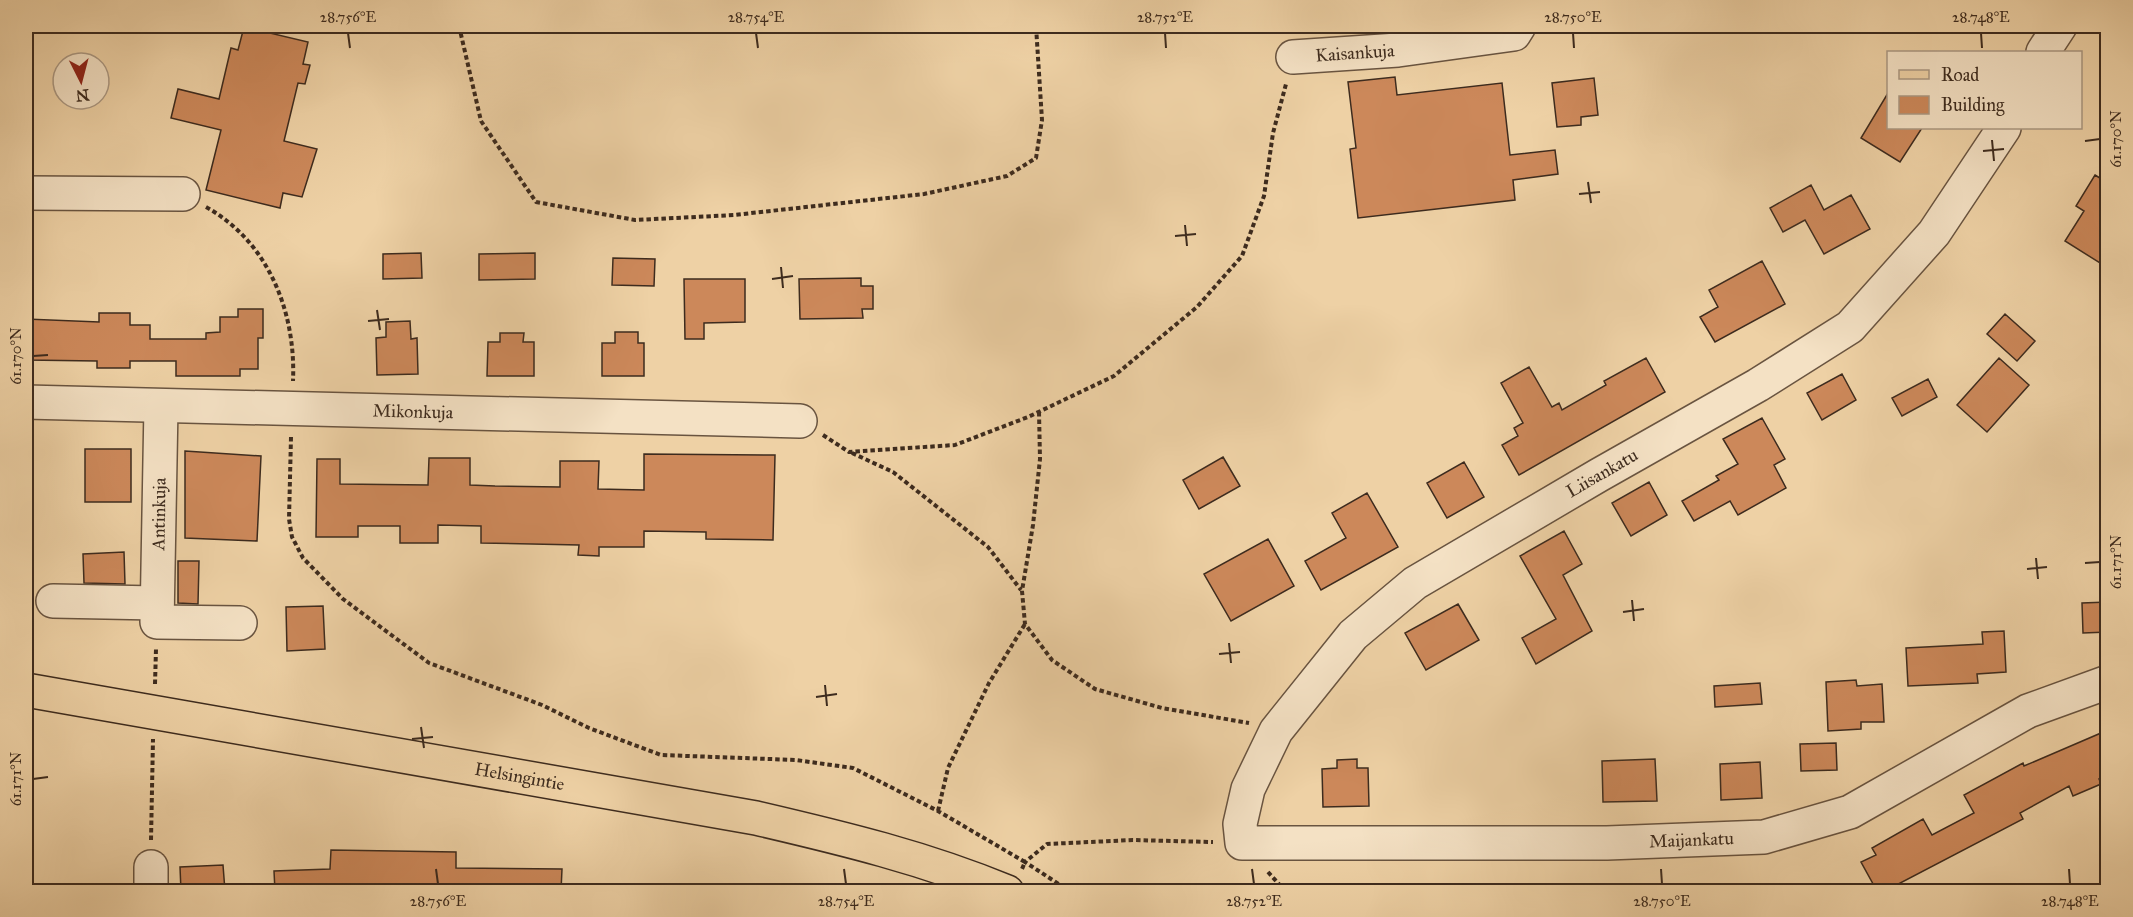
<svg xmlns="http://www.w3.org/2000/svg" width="2133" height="917" font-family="'IM FELL Great Primer',serif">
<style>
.building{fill:#cc885a;stroke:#3d2b1e;stroke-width:1.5}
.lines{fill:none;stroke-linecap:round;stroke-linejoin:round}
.minor-casing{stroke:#695440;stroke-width:36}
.major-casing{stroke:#3d2b1e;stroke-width:36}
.path{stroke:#3d2b1e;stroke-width:4;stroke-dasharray:4.5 3;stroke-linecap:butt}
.minor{stroke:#f4e1c4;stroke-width:33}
.major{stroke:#eed1a5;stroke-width:33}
.ticks{fill:none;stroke:#3d2b1e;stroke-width:2}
.labels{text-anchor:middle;stroke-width:4.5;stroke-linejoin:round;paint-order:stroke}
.street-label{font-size:18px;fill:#3d2b1e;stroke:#f4e1c4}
.neatline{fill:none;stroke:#3d2b1e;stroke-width:2}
.ticks-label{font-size:15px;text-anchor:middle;fill:#3d2b1e}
</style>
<rect width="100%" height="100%" fill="#eed1a5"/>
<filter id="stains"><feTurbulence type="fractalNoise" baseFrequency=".00333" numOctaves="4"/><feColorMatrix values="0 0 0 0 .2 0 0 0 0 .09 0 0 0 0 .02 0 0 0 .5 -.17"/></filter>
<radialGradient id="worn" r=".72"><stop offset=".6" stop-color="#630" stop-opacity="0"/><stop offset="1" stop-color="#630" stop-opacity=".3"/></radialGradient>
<path class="building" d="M244 27 308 42 303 64 310 65 305 84 298 83 284 141 317 149 302 197 283 193 280 208 206 190 221 130 171 118 178 89 219 99 231 48 238 50Z
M1395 77 1397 95 1502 83 1510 155 1555 150 1558 174 1513 180 1515 200 1358 218 1350 149 1356 148 1348 82Z
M1594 78 1598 115 1581 117V125L1557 127 1552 83Z
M1888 93V128H1922L1900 162 1861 138Z
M2095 175 2108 183V268L2065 241 2084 211 2076 206Z
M1811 185 1824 210 1851 195 1870 229 1824 254 1805 220 1783 232 1770 208Z
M421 253 422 278 383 279V254Z
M535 253V279L479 280V254Z
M613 258 655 259 654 286 612 285Z
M1762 261 1785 304 1715 342 1700 317 1718 307 1709 290Z
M861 278V286H873V309H862L863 318 800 319 799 279Z
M684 279H745V322L704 323V339H685Z
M238 309H263V338H258V369H240V376H176V361H130V368H97V361L26 360V319L99 322V313H130V325H150V339H206V333L220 332V317H238Z
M2005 314 2035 341 2017 361 1987 334Z
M410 321 411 339 417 338 418 374 377 375 376 338 386 337V322Z
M615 332H638V343H644V376H602V343H615Z
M500 333H524L523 342H534V376H487L488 342H500Z
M1646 358 1665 392 1519 475 1502 445 1518 436 1514 428 1523 423 1501 383 1529 367 1552 407 1559 403 1562 410 1606 385 1604 381Z
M1999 358 2029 385 1987 432 1957 405Z
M1842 374 1856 400 1822 420 1807 393Z
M1928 379 1937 397 1902 416 1892 398Z
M1762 418 1785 459 1774 465 1786 488 1738 515 1730 501 1694 521 1682 501 1719 480 1716 476 1738 464 1723 439Z
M85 449H131V502H85Z
M185 451 261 456 257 541 185 538Z
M644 454 775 455 773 540 706 539V532L644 531V547H599V556L578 555 579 545 481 543V526L438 525V543H400V526H358V537H316L317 459H340V484L428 485 429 458H470V485L495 486 560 487V461H599L598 489 644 490Z
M1223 457 1240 486 1199 509 1183 480Z
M1464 462 1484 497 1447 518 1427 483Z
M1649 482 1667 515 1631 536 1612 503Z
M1367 493 1398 547 1321 590 1305 561 1346 538 1332 513Z
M1564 531 1582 564 1563 575 1592 631 1536 664 1522 638 1556 619 1520 556Z
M1268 539 1294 586 1231 621 1204 574Z
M124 552 125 584 84 583 83 554Z
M178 561H199L198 604 178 603Z
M2108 602V632L2083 633 2082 603Z
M1458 604 1479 640 1426 670 1405 633Z
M323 606 325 649 287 651 286 607Z
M2004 631 2006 672 1977 674 1978 683 1908 686 1906 648 1983 644 1982 632Z
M1856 680 1857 686 1882 684 1884 722H1861V729L1828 731 1826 682Z
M1760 683 1762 704 1715 707 1714 686Z
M2108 730V775L2099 779 2101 784 2073 796 2069 786 2020 813 2023 819 1885 891H1877L1861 862 1876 855 1872 848 1923 819 1932 835 1974 813 1964 795 2023 763 2024 766Z
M1836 743 1837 770 1801 771 1800 744Z
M1357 759V768H1368L1369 806 1323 807 1322 769 1337 768V760Z
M1655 759 1657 801 1603 802 1602 761Z
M1760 762 1762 798 1721 800 1720 764Z
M331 850 456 852V868L562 869 561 891H275L274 871 330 869Z
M223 865 225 891H181L180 867Z"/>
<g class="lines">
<g class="minor-casing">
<g id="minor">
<path d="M2043 52 2060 26"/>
<path id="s1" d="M1293 57 1398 50 1514 34 1519 26"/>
<path id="s2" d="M2004 128 1934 233 1850 327 1758 385 1599 475 1415 583 1353 635 1276 731 1248 789 1240 824 1242 843H1607L1764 837 1850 812 2028 711 2108 682"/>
<path d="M26 193 183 194"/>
<path id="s3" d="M26 402 800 421"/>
<path d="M161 406 157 622 240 623"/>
<path d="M53 601 157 603"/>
<path d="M151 867V892"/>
</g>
</g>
<g class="major-casing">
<g id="major">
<path id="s4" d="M26 690 756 818C842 838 925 858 1007 892"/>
</g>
</g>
<path class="path" d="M459 26 481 121 536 202 635 220 734 215 924 194 1007 176 1036 158 1042 120 1036 26
M206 207C269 242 296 313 293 381
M1039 412 1040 459 1033 525 1022 591 1025 624 1052 660 1095 689 1162 708 1249 723
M823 435 849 452 955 445 1028 417 1114 376 1197 307 1242 256 1264 196 1273 133 1286 84
M291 437 289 519 292 537 303 558 343 599 429 663 542 705 589 728 661 755 796 760 853 768 938 811 1025 862 1022 869
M852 453 893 472 988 547 1021 590
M155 684 156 649
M938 811 948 768 989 683 1025 624
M151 840 153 739
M1268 872 1286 892
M1071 892 1025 862 1047 844 1133 840 1213 842"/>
<use href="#minor" class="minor"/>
<use href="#major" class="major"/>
</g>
<path class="ticks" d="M348 33 350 48M756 33 758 48M1165 33 1166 48M1573 33 1574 48M1981 33 1982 48M1992 140 1994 161M2085 141 2100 139M1983 151 2004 149M1588 182 1591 203M1579 194 1600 192M1185 225 1187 246M1175 236 1196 234M781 267 783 288M772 279 793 276M377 310 380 330M368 321 389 319M33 356 48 355M2036 558 2038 579M2085 563 2100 562M2027 569 2047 567M1632 600 1634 621M1623 612 1644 609M1229 643 1231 663M1219 654 1240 652M825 685 827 706M816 697 837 694M421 727 424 748M412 739 433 737M33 779 48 777M436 869 438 884M844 869 846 884M1252 869 1254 884M1661 869 1662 884M2069 869 2070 884"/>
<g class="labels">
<g class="street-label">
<text dy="6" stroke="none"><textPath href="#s1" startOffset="62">Kaisankuja</textPath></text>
<text dy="6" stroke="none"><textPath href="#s3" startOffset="387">Mikonkuja</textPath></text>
<text transform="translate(1602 473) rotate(-30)" y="6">Liisankatu</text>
<text transform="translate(159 514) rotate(-89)" y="6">Antinkuja</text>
<text dy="6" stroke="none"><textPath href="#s4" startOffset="501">Helsingintie</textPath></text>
<text dy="6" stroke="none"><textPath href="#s2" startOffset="1530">Maijankatu</textPath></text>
</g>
</g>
<rect width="2133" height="917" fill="none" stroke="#eed1a5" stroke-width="66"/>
<rect x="1887" y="51" width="195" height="78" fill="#f4e1c4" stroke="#ab9882" stroke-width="1.5"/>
<rect x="1899" y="70" width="30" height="9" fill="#eed1a5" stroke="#ab9882" stroke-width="1.5"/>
<text x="1941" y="81" font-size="18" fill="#3d2b1e">Road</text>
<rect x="1899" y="96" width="30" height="18" fill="#cc885a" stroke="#ab9882" stroke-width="1.5"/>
<text x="1941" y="111" font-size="18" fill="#3d2b1e">Building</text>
<g transform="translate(81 81) rotate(174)"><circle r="28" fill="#f4e1c4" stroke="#ab9882" stroke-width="1.5"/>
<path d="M0-4.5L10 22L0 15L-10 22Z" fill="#8f2418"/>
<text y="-9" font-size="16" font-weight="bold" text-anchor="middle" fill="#3d2b1e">N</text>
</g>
<rect x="33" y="33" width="2067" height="851" class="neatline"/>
<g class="ticks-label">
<text x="348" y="22">28.756°E</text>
<text x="756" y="22">28.754°E</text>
<text x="1165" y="22">28.752°E</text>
<text x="1573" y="22">28.750°E</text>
<text x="1981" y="22">28.748°E</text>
<text transform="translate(2116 139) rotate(-90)" y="5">61.170°N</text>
<text transform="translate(16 356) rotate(-90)" y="5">61.170°N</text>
<text transform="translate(2116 562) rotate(-90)" y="5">61.171°N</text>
<text transform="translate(16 779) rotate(-90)" y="5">61.171°N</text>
<text x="438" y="906">28.756°E</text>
<text x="846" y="906">28.754°E</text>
<text x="1254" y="906">28.752°E</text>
<text x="1662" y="906">28.750°E</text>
<text x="2070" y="906">28.748°E</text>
</g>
<rect width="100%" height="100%" filter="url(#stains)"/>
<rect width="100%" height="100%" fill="url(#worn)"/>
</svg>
